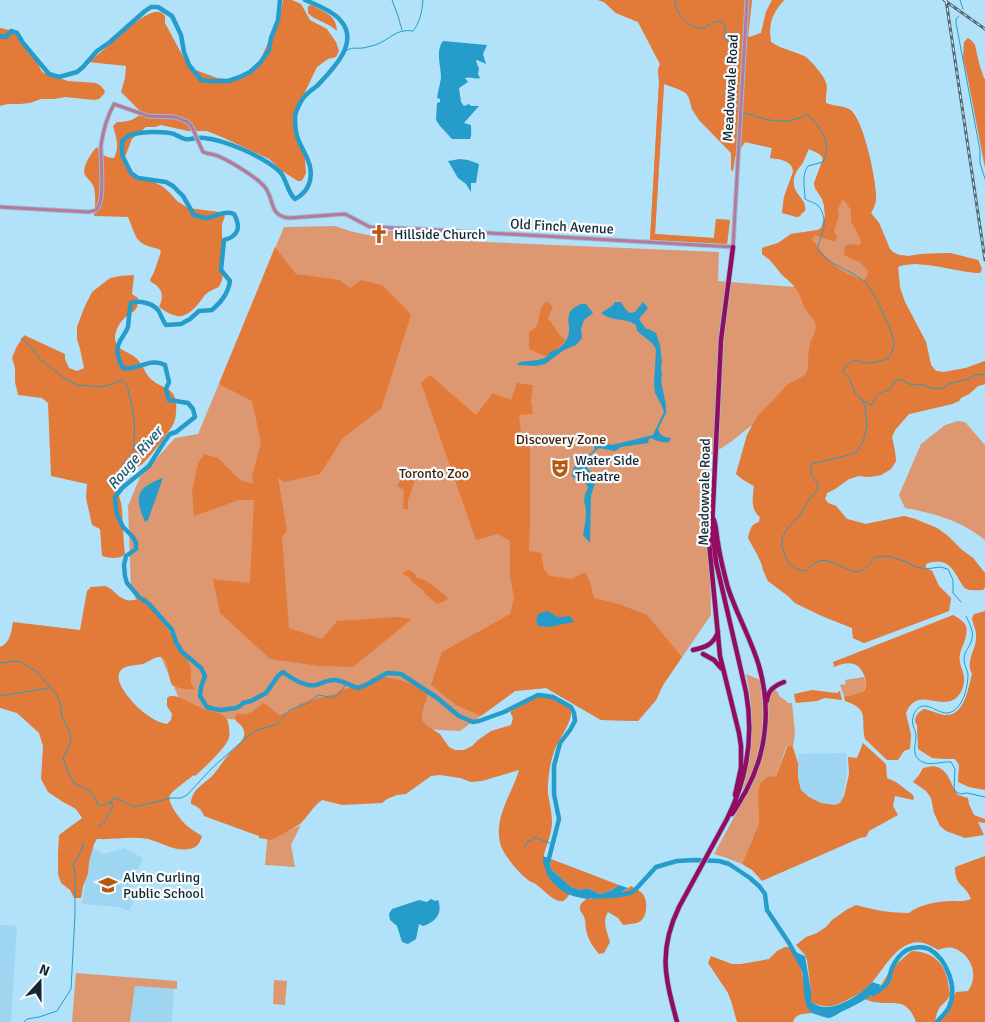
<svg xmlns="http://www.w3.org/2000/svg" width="985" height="1022" font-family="Signika,sans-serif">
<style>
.built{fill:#9ed6f2}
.green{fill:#de9871}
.forest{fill:#e27b3a;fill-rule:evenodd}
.water{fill:#269cca}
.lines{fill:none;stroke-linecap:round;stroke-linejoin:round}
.stream{stroke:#269cca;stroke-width:1}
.river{stroke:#269cca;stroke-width:4.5}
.minor-casing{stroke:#95c0d6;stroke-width:5}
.major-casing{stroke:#95c0d6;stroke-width:6}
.minor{stroke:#bb7798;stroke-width:3}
.major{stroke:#940c61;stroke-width:4.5}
.rail-casing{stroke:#4d6b79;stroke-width:3}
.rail{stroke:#f7fbfe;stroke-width:1;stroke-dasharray:4;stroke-linecap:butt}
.labels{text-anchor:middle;stroke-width:4.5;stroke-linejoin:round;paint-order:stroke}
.street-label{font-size:14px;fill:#142730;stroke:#f7fbfe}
.poi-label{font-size:14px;fill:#142730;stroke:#f7fbfe;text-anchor:start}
.park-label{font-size:14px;fill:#451d03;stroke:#f7fbfe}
.water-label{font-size:15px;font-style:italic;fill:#225c75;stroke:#f7fbfe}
</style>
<rect width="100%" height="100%" fill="#b1e2fa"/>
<path class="built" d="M846 753 847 774 842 799 840 803 835 805 821 803 809 797 801 790 798 778V754Z
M93 848 103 854 124 848 143 858 139 868 134 870 131 876 130 897 134 902 129 911 119 907 82 904 88 865Z
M0 925 17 926 11 1022H0Z
M135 986 174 989 172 1022H130Z"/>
<path class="green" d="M598 0H752L748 36 750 37 761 33 762 29 766 12 772 0H784C772 14 768 23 771 42 781 49 793 51 804 56 810 59 825 77 826 83 828 90 825 96 826 103 833 106 843 106 849 109 863 116 877 182 876 198 876 203 874 208 871 213L879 223 890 249 893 252 899 255 909 256 921 254 950 253 978 260 982 269 980 273C956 273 921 258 898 267L900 288 905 302 926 342 931 365 936 371 944 372 966 368 985 361V384L978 386 969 394 961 398 959 401 952 404 909 414 895 430 892 437 895 452 896 461 891 469 881 475 870 477 859 476 849 479 835 489 827 493 825 499 828 503 836 506 847 519 866 524 904 516 915 519 937 528 948 536 962 550 973 558 985 573V587L983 590C978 590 971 591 966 589 961 586 960 580 957 575 950 562 941 558 926 564V568L932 571 939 586 951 598 949 611 864 643 853 638 852 628 822 616 795 603 788 596 768 581 763 570 762 565 757 554 748 538C750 530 751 524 759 522L760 517C750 509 753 497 754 486L742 479 736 474 747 435 752 425 732 441 708 457 711 615 663 685 656 700 638 721 601 720 546 688 515 691 460 731 187 717 131 588 128 506 140 477 175 438 198 434 284 227 335 226 350 231 381 238 382 231H395V238L719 252 718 281 794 287 770 260 762 254V248L778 243 791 234 818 230 821 228 825 216 824 205 822 199 815 188 814 183 823 159C821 153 815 152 809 149 806 154 805 159 802 164 797 170 792 177 794 186 796 196 807 200 805 211L802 213 800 216 797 217 782 213 784 197 793 172C793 160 779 159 770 158L772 148 745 142 735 157 733 171 731 170V153L699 120 692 109 689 98 686 93 678 89 664 84 655 234 714 238 716 219 730 220 727 244 650 240 659 82 658 70 660 64 638 22 616 13 604 2Z
M958 421 965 422 985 445V540C980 536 974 532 969 529 949 517 926 512 905 508L899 495 921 444 945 425Z
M746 674 760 680C766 724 763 752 744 792L742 791C754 752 755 714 746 674Z
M864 677 866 684 864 691 849 696H844L840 685 846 684 845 680Z
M775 688 780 697 785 700 788 703H792L795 733 793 747 790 745 786 747 776 776 773 777 758 800 759 823 742 864 727 858 714 854 745 797 767 732 768 719V696Z
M301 825 291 845 295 867 265 865 268 832 284 833Z
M76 973 177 981V989L135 986 130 1022H72Z
M274 980 287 981 285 1005 273 1004Z"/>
<path class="forest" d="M283 0H292L301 4 310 20 327 29 336 42 339 51 336 57 328 59 317 67 294 115 295 130 305 159 306 173 303 179 301 181H298L282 171 269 159 224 138 207 131H188L161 125 155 127H146L132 139 125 157 129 170 133 176 145 178 162 186 170 193 177 201 188 208 220 212 225 216 222 224V238L223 274 222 280 219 287C214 289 209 291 205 295 199 303 189 318 177 316 171 315 165 311 159 307 164 296 163 288 151 282L150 280 154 272 161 252 159 249C135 244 137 239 128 217L94 216C95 207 96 196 94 188 91 180 88 180 85 175 81 169 92 151 97 147 102 154 105 158 114 158 120 145 116 138 113 126L117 122C128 122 134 120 142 113L121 92 125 78 126 66 88 62C104 53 142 9 159 12 161 12 163 14 165 16V23L185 60 193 69 217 78 226 79 244 76 251 72 260 61 280 15Z
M598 0H752L748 36 750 37 761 33 762 29 766 12 772 0H784C772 14 768 23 771 42 781 49 793 51 804 56 810 59 825 77 826 83 828 90 825 96 826 103 833 106 843 106 849 109 863 116 877 182 876 198 876 203 874 208 871 213L879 223 890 249 893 252 899 255 909 256 921 254 950 253 978 260 982 269 980 273C957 273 919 258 898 267L900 288 905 302 926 342 931 365 936 371 944 372 966 368 985 361V384L978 386 969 394 961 398 959 401 952 404 909 414 895 430 892 437 895 452 896 461 891 469 881 475 870 477 859 476 849 479 835 489 827 493 825 499 828 503 836 506 847 519 866 524 904 516 915 519 937 528 948 536 962 550 973 558 985 573V587L983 590H969L965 588C953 573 951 555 926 564V568L932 571 939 586 951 598 949 611 864 643 853 638 852 628 822 616 795 603 788 596 768 581 763 570 762 565 757 554 748 538C750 530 751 524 759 522L760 517C750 509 753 497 754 486L742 479 736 474 747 435 757 417 788 384 805 375 808 368V357L810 343 815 332 816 325 814 320 805 309 800 296 793 284 782 275 770 260 762 254V248L778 243 791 234 818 230 821 228 825 216 824 205 822 199 815 188 814 183 823 159C821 153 815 152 809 149 806 154 805 159 802 164 797 170 792 177 794 186 796 196 807 200 805 211L802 213 800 216 797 217 782 213 784 197 793 172C793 160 779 159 770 158L772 148 745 142 735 157 733 171 731 170V153L699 120 692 109 689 98 686 93 678 89 664 84 655 234 714 238 716 219 730 220 727 244 650 240 659 82 658 70 660 64 638 22 616 13 604 2ZM843 199 851 210V222L855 228 861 241 860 245 848 244 845 246 844 255 861 263 868 271 867 276 864 280C844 274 831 265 819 248 817 245 814 243 812 239L815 235 832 241H835L837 237 834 230 839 215 838 209Z
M312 5C325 13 336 14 337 31 328 22 315 21 308 13V6Z
M0 28C16 30 18 39 27 51 31 55 35 58 38 63 40 68 40 70 44 73L68 81 96 83 101 86 105 91 104 94 99 99 94 100 65 97 54 99H41L30 103 20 104H8L0 106Z
M968 38 971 40 975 45 979 63 984 78 985 79V168L968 80 963 57 964 42Z
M275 247 296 274 340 280 350 288 361 280 382 285 400 303 411 315 381 409 343 438 320 474 284 482 278 478 287 531 282 536 289 628 322 639 337 621 397 617 412 619 353 667 319 666 270 659 220 613 213 579 250 583 254 500H239L194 516 192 492 198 463 204 454 218 458 240 480 253 484 252 476 261 443 252 401 219 384Z
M134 275 132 294 138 298C138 302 138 306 136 309 134 312 130 313 127 316 121 320 115 330 115 338 116 351 129 351 136 358 142 363 144 371 149 377 161 391 179 384 176 412 176 416 175 420 174 423 169 432 149 459 141 465 134 470 122 466 118 476 114 488 121 497 122 509 123 524 123 539 125 554 119 560 109 558 102 556L100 529 92 525 86 498 87 484 51 476 48 403 42 398 18 395 15 382V368L12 358 16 348 24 335 65 354V359L69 368 77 371 84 368 80 349 77 339V327L84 308 92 292 110 278 120 276Z
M546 301 553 306 548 318 561 337 566 340C561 347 553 351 547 357L529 349V332C541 326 538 318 541 308 541 308 546 301 546 301Z
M430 375 476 415 493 393 511 400 517 383 533 385 531 401 533 414 519 415 521 433 530 448V524L529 551 541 553 544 570 550 576 572 579 585 572 590 582 594 598 619 604 647 615 682 657 663 685 656 700 638 721 601 720 546 688 515 691 481 716 456 705 431 685 442 652 510 614 514 598 510 576V541L498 534 476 540 421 383Z
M404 474 409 479 416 478 408 500V509H403L404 490 397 486Z
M407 570C413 571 414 572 417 578 429 580 439 590 448 598L447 600 437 604 426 595 422 589 414 584 409 577 402 574Z
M105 586C112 588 115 594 122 598 129 603 138 599 146 597L163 624 182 647 191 668V683L195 689C186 690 180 689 172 685 168 678 169 664 164 659 158 653 149 662 143 664 135 666 122 664 119 674 115 685 137 708 146 714 152 719 160 723 167 724L171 720 172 714 167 706V698L170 696C181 695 189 703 199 707 207 711 217 711 224 716 228 719 228 722 229 727 229 731 230 734 229 738 224 750 205 767 195 776L194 775C189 779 172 791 170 795 166 802 181 820 186 825 191 829 197 833 202 836 200 843 197 848 189 849 175 852 161 842 148 839 131 836 114 840 97 839L94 844 89 862 88 874 83 886 81 898H74L70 890 61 883 58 874V855L59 835 82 818 76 809 63 802 48 792 41 779 43 746 39 733 17 713 0 708V647C10 643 11 633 13 622L80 630 87 591 91 587Z
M985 611V790L969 787 958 782 959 765 955 759H944L932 758 918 749 917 725C912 719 918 712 924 709 931 710 937 714 944 715 965 717 968 688 972 674 965 661 976 650 976 638 977 631 973 625 972 618L974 614Z
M953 615C957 617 962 620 965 624 970 634 962 645 960 654 958 663 963 669 964 677 965 685 961 696 953 700 936 708 917 687 906 713L911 735 910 749 904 751 898 760H887L865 739C860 718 871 710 845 701L844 696H849L864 691C867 685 866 681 864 675 858 660 846 662 834 667L833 662Z
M380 677C398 678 412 683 428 693L422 713V720L426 725 440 734 449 747 455 750H464L472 746 478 740 491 731 511 725 513 718 510 712C538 692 538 691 570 706 576 719 558 739 554 752 550 762 547 783 548 794 550 804 552 813 552 824 551 835 546 847 543 858L568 892 570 893C569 895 566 900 563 901 554 903 543 889 537 885 535 883 533 883 531 882 520 875 503 855 500 843 494 816 512 794 519 770L482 781 471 782 460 778 440 775 431 776 406 794 397 795 387 799 382 803 342 805 322 800C311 808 308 817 300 824 291 830 281 835 271 840L259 838V836L204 816C201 808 198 807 191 804 191 789 205 784 214 774 219 768 223 761 228 755 237 745 255 735 236 721L235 717 237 713C247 717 256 710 263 703 270 706 273 712 280 715L291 711 300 704 311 700 335 694 343 688 347 689 352 686 367 685 371 679Z
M812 690 837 693 840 691 842 700 825 698 817 701 796 703 795 700 794 694Z
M863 743 886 764 887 778 896 782 913 795 914 798 913 800 895 796 893 806 898 815 869 831 866 837 860 838 762 881 752 870 742 864 759 823 758 800 759 788 761 783 767 777 776 776 787 747 790 745 793 747 798 763V778L801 790 809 797 821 803 835 805 840 803 844 796 849 774 848 757 857 758Z
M933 766C950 769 949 783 958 795L968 798 969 804 974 815 985 819V823L978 822 984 835 965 838 946 831 940 826 934 813 931 798 926 791 913 782 919 775 923 768Z
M985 856V1022H940C943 1009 951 1003 956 992L968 991C979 976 972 954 953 948 948 947 943 948 938 950 934 947 929 945 924 943 897 937 883 973 867 988 862 992 856 995 851 998 836 1006 827 1010 811 1002V991L807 960 805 955 796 945 806 937 817 933 826 927 832 920 846 910 856 905C873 910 891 913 909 913 918 905 938 901 951 901 958 901 964 902 971 899 966 884 955 888 955 867Z
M551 859 619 885 612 890 600 894 587 888 581 890 571 887 551 869 550 866Z
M631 886C635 889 642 891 644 896 648 903 647 918 639 922 635 924 628 924 623 925L618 918 608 912C602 922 607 932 610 942L604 953 599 954C593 947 587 938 586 929 585 925 586 921 584 917 583 913 579 912 580 907 581 902 585 900 588 898L594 899 617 896Z
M785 947H789L800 961 804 984 805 999 809 1009 812 1013C804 1014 796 1013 793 1022H737L731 1001 728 993 708 963 711 956 732 964H741L769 959 777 951Z
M912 951C933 952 944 962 948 982 948 986 950 991 950 994 949 1000 943 1003 940 1007 937 1011 936 1017 935 1022H916C905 991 887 1010 865 999L877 992 891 969 909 953Z"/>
<path class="water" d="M443 41 487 45 483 54 486 64 477 60 476 61 479 69 478 74 480 78C476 80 471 76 465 78L468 82 459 88 461 102 464 106 469 104 471 106H479L464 123 471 125C471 130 472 135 470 139H452L440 126 436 120 437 103 440 102V99L437 98C438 91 440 84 441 78 441 65 435 52 443 41Z
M460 159 468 160 479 164 476 183H471V192L466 184 458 178 448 161Z
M615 302H621L626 310 630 313 635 312 643 302 648 308 639 319 646 329H649L656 333 660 345 662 363 661 368 662 375 661 381 666 405V413L658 429C660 436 664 437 671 438L669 442C662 443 657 441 651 438L649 439 648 443 621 447 615 451 599 448 585 460 584 464 592 473 595 483 591 496 590 543 583 535C585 524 588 511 584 502L585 494 588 488 586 484 576 480 572 476C573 461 586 459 595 449L593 444 595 441 603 442 612 445 653 435 664 412 662 406 655 393 654 383 656 351 655 347 652 343 637 331 636 325C624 317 612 322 601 313L612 306Z
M581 304H586L593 313 584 320 581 329 582 338 576 345 564 350 545 364 536 366 517 365 519 362 538 360 547 357 550 352C559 350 568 342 569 332 570 327 567 320 569 315 570 309 575 307 581 304Z
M163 478 148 520 145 522C134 496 136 488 163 478Z
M547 611C551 612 555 617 560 617 563 617 567 616 570 616L574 622 549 627 538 626 536 620 538 614Z
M543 856 551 859 550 866 551 869 571 887 581 890 587 888 600 894 612 890 619 885 628 888 612 898 594 899 568 892 561 887 546 871 543 861Z
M431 899 435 901 438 900C443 913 436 922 423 926L419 924 416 939 408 944 402 942 397 926 390 920 389 914 392 909 419 900 427 902Z
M793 951 805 956 811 991V1002C816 1005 820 1007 826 1007 841 1007 863 993 872 982L881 985C873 997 856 1005 843 1011 839 1013 834 1017 829 1018 825 1018 822 1016 818 1015 816 1014 813 1014 811 1012 801 1005 805 972 800 960 799 957 795 954 793 951Z"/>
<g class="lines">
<path class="stream" d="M392 0 398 16 402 30
M675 0C674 9 684 22 693 26 696 28 701 28 705 28 710 23 725 15 725 29 726 32 725 35 724 38 727 41 731 43 732 46 738 59 730 70 727 82 725 90 726 99 727 107 733 113 738 111 745 113 758 117 771 122 785 121 788 121 793 120 797 119 801 118 803 115 808 115 822 129 832 143 823 162L808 166C801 176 805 187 805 199 808 201 813 202 816 204 823 208 825 221 824 228L817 249C829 265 848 269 864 281 872 287 894 333 894 343 894 348 891 353 889 358 882 361 873 363 865 363 863 363 860 361 858 361 851 360 844 366 843 372L850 379 855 394 861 398 865 406 867 426 863 442 857 452C842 458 827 459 812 464 808 474 814 477 818 485 818 491 814 494 810 498 806 504 804 510 800 515 786 531 775 537 787 560 792 568 796 570 806 571 809 568 812 565 815 563 829 553 847 575 860 571 866 569 871 562 875 557L887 556 904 561 916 567 926 569 940 567 948 569 953 580V593L961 602
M960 0 963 9
M959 16 956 19V23L980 150V163L985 179
M344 52C353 46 354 49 363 48 367 47 371 46 375 45 390 40 396 28 413 31 420 22 422 12 423 0
M21 338 32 348 40 359 65 379 77 385 101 387 115 383 122 380C127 384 128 388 129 394 136 418 135 430 133 455L123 463 119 474
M863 402H865L872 405C877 395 877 393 889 390L896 380H901L912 385 919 384 932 388 941 389 949 384 968 379 975 375 985 374
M966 616C969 623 974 631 972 638 971 647 964 650 964 659 964 665 967 669 968 674 968 687 963 710 948 713 938 714 927 701 918 708 916 710 913 714 913 718 911 725 916 730 916 736 916 743 912 753 918 759 928 768 939 761 951 762L955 769 954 788 955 791 960 794 967 793 985 797
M0 662 3 663 12 661 21 662 36 671 57 695 60 702 62 717 69 730 71 741 63 758 70 776 74 783 90 791 95 797 98 805H104L112 801 113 798C123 800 126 804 134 807L171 798H181L187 795 212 768 248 736 255 731 278 724 286 713 292 709 306 704 315 697 319 695 333 698 339 694 346 684
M0 696 49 688
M99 826 104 823 113 806 111 803 112 802
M524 848 528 841H532L534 837 552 844
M24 1022 27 1019 39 1017 57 1011 71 989 75 915V873L73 864 79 856 84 843"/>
<path class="river" d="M305 0C315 4 335 13 341 21 360 43 332 70 317 86 313 89 308 92 305 96 301 100 296 111 295 116 295 124 295 132 298 139 301 147 309 159 310 167 313 181 307 193 295 199 286 191 287 177 278 170 262 156 225 140 204 138 197 137 191 140 185 139 181 138 178 136 174 134 164 131 138 131 128 136 126 138 124 140 122 141V155L131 173 138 178 166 182 173 186 183 196 194 215C198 216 202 218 206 218 216 217 224 210 234 214 241 227 239 236 224 240L221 270 230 281C228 294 221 302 212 310L199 311 190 319 181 324 166 325C162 320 161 314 158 310 152 303 139 300 131 303 129 311 129 319 128 327 126 332 123 336 120 341 115 349 118 360 123 368 138 371 150 357 165 365L169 382 166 389 169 400 188 403 193 409 195 417 176 432 170 434 164 442 149 466 122 488 115 497 116 510 118 517 123 527 133 537 136 543V549L126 556 124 565 125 576 127 583 139 597 149 604 172 630 176 642 182 652 201 668 205 676 201 687 200 696 207 707 214 709 221 710 236 708 240 706 243 703 251 701 266 693 278 676 283 672C291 678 305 687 316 685 322 683 329 679 336 680 343 681 351 686 358 688L368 684 387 673 401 674 436 697 459 716 473 722 479 721 504 712 538 695 547 696 553 697 571 707 574 713 575 721 570 730 560 743 554 766V794L559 819 548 862
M0 36 6 37 11 31 17 33 23 43 49 74 59 77 77 72 83 67 97 51 110 42 145 11 151 7H158L172 16 181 35 184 52 189 65 201 80 211 81H228L240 77 250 72 260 63 269 50 271 38 278 20 280 0
M548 870C551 880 561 889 571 893 576 895 583 896 588 897
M613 896 630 893 635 890 656 867 677 861 695 860 719 861 729 864 750 878 760 887 765 894 767 910 789 943 804 970
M873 994C878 991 885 987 888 982 890 978 890 972 892 968 895 961 901 953 907 950 913 947 923 946 929 949 947 959 958 988 949 1007 947 1012 941 1017 937 1022"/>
<g class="minor-casing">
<path id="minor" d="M0 207 89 212C90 211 95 211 96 210 106 203 100 158 101 145 103 131 107 117 114 104L148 116 175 117 188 122 192 127 203 152C208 154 213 154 218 156 230 161 256 177 264 186 275 198 268 216 289 218L345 214 370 227 419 229 733 247 747 0"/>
</g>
<g class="major-casing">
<path id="major" d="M713 518C717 526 716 535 718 543 720 558 724 573 728 588 737 615 751 639 759 666 771 708 767 752 746 791 741 799 737 807 732 814
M711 534 709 542 720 656 739 733 741 746V768L735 795
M693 650C706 647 713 645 718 632
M703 654 714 660 721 668
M767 701C768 690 774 686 784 682
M677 1022C665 977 658 951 679 907L727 819C747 779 754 736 746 692L716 562 712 527 721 340 733 247"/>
</g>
<use href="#minor" class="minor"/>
<use href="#major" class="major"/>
<g class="rail-casing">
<path id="rail" d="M944 0 985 29
M946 0 985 260"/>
</g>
<use href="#rail" class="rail"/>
</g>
<defs>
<g id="church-bare" transform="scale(1.5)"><path d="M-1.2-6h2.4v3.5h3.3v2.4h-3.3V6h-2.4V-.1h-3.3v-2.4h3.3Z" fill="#b75710" stroke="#f7fbfe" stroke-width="2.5" paint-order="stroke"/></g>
<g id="theatre-bare" transform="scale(1.5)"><path d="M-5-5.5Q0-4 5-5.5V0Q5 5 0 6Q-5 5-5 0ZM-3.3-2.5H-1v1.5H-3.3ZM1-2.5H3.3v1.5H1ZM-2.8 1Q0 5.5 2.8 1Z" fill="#b75710" stroke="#f7fbfe" stroke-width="2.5" paint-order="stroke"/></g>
<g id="school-bare" transform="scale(1.5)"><path d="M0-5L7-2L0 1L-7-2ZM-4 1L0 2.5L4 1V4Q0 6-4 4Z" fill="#b75710" stroke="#f7fbfe" stroke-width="2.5" paint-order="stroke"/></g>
</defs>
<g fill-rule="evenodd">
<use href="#church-bare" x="379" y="234"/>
<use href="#theatre-bare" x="560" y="468"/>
<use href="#school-bare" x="108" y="885"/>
</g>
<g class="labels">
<g class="street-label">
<text transform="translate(730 88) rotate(-87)" y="5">Meadowvale Road</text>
<text transform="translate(562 226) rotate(3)" y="5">Old Finch Avenue</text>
<text transform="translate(704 492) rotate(-89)" y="5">Meadowvale Road</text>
</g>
<g class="poi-label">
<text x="394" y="239">Hillside Church</text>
<text x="575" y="465">Water Side<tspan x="575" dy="16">Theatre</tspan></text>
<text x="123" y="882">Alvin Curling<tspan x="123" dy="16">Public School</tspan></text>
</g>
<g class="park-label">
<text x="561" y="444">Discovery Zone</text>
<text x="434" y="478">Toronto Zoo</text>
</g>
<g class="water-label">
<text transform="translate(135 458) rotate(-50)" y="5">Rouge River</text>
</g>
</g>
<g transform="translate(40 982) rotate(21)" stroke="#f7fbfe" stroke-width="4" paint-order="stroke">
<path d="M0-4L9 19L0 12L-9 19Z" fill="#142730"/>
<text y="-8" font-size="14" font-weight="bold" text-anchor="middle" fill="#142730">N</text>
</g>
</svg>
